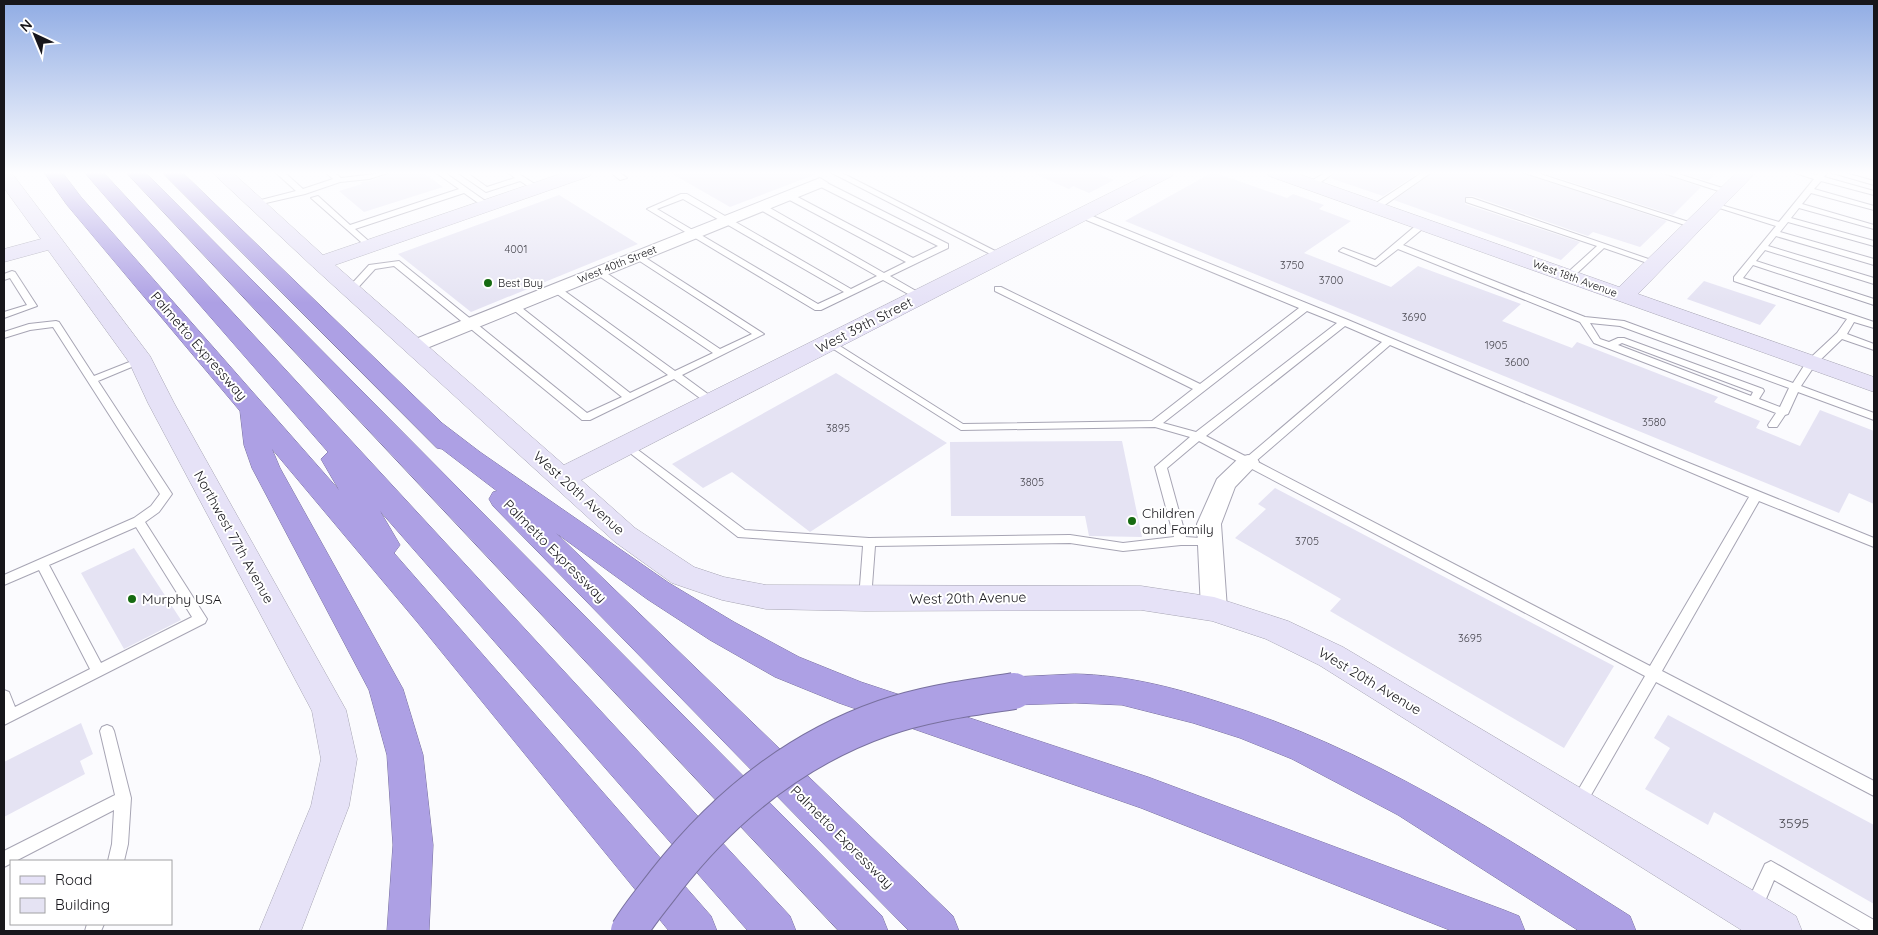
<svg xmlns="http://www.w3.org/2000/svg" width="1878" height="935" font-family="Quicksand,sans-serif">
<style>
.building{fill:#e5e3f3}
.lines{fill:none;stroke-linecap:round;stroke-linejoin:round}
.lane-casing{stroke:#a7a5b4;stroke-width:2}
.street-casing{stroke:#a7a5b4;stroke-width:2}
.secondary-casing{stroke:#a7a5b4;stroke-width:1}
.highway-casing{stroke:#78709e;stroke-width:1}
.lane{fill:#fff;fill-rule:evenodd}
.street{fill:#fff;fill-rule:evenodd}
.secondary{fill:#e6e2f7;fill-rule:evenodd}
.highway{fill:#ada0e4;fill-rule:evenodd}
.highway-bridge-casing{stroke:#78709e;stroke-width:38;stroke-linecap:butt}
.highway-bridge{stroke:#ada0e4;stroke-width:36}
.poi-dot{fill:#166b11;stroke:#fff;stroke-width:2}
.labels{text-anchor:middle;stroke-width:4;stroke-linejoin:round;paint-order:stroke}
.number-label{font-size:11px;fill:#4a4951}
.far-street-label{font-size:11px;fill:#17161b;stroke:#fff}
.far-poi-label{font-size:11px;fill:#17161b;stroke:#fff;text-anchor:start}
.street-label{font-size:14px;fill:#17161b;stroke:#fff}
.poi-label{font-size:14px;fill:#17161b;stroke:#fff;text-anchor:start}
.near-number-label{font-size:14px;fill:#4a4951}
</style>
<rect width="100%" height="100%" fill="#fbfbfe"/>
<path class="building" d="M393 172H422L443 187 364 212 339 191 362 184 360 182 370 181Z
M669 172H818L819 173 730 207Z
M1030 172H1103L1099 174 1114 180 1089 193 1073 186 1069 189Z
M1213 172 1287 198 1293 194 1324 205 1319 209 1351 221 1304 253 1391 287 1418 266 1521 304 1502 321 1572 348 1577 342 1718 397 1714 402 1760 421 1756 428 1800 446 1820 410 1874 431V504L1849 493 1839 513 1125 221Z
M1337 172H1420L1383 196 1330 178Z
M1434 172H1520L1667 221 1640 247 1593 232 1588 236 1473 196 1465 197V204L1580 242 1561 260 1394 200Z
M1540 172H1658L1701 187 1673 215Z
M1678 172H1717L1708 181Z
M559 195 638 244 471 312 398 254Z
M1704 281 1776 305 1760 325 1687 299Z
M836 373 947 443 810 532 732 472 703 488 672 464Z
M1122 441 1142 537 1089 536 1085 516H951L950 442Z
M1275 488 1614 666 1564 748 1330 611 1341 599 1235 538 1266 509 1258 504Z
M134 548 181 620 124 649 81 573Z
M1668 715 1874 825V904L1714 812 1708 825 1645 789 1670 748 1654 738Z
M81 723 93 754 80 761 85 774 4 817V762Z"/>
<g class="lines">
<g class="lane-casing">
<path id="lane" d="M275 172H284L303 189 333 179 325 172H334L341 178 391 172 369 179 340 182 305 194 253 206V202L296 191Z
M435 172H444L491 205 484 207 464 193 355 229 372 244V248L369 249 311 198 318 196 350 225 459 189Z
M457 172H466L487 187 515 178 507 172H516L541 188 534 190 520 181 486 192Z
M610 172H619L627 178 620 180Z
M830 172H840L1005 256 1001 259 998 258Z
M1326 172H1335L1314 187H1308V183Z
M1423 172H1432L1379 209H1373V205Z
M1522 172H1534L1698 225 1691 227Z
M1660 172H1672L1732 191 1725 193Z
M1792 172H1805L1817 175 1820 172H1828L1824 177 1874 191V195L1821 181 1814 189 1874 206V210L1811 193 1802 204 1874 225V229L1799 208 1791 218 1874 241V246L1788 222 1780 232 1874 259V265L1776 236 1768 246 1874 278V284L1765 250 1756 261 1874 299V305L1753 265 1743 278 1874 322V328L1854 322 1847 334 1874 344V350L1842 339 1815 365 1801 386 1874 413V420L1798 392 1788 414 1785 415 1777 427H1769L1768 425 1776 413 1594 343 1580 322 1398 249 1376 266 1339 251 1343 248 1375 260 1420 222H1426V226L1403 245 1585 317 1624 321 1793 383 1807 361 1837 333 1847 319 1734 281V277L1776 226 1710 205 1714 203 1779 222 1814 179ZM1590 323 1620 326 1789 388 1780 407 1759 399 1764 391 1763 389 1624 338H1618L1609 342 1600 339ZM1622 343 1753 392 1751 396 1618 345Z
M1829 172H1842L1874 181V185Z
M817 181H823L948 244V248L890 276 923 295V299H917L883 280 821 310H815L647 209 681 194H687L851 289 877 276 757 208V204H763L884 273 906 262 784 197V193H790L913 258 938 246 817 185ZM683 199 844 292 818 304 657 209Z
M1466 198H1472L1660 263 1656 266 1653 265 1604 248 1572 278H1566V274L1597 246 1466 202Z
M1079 213H1085L1348 320 1679 459 1874 538V547L1759 501 1662 671 1874 781V796L1656 682 1583 809 1578 811 1573 809 1570 804 1573 799 1645 676 1199 441 1167 468 1186 537 1214 539 1216 542 1214 545H1181L1123 551 1070 543 875 546 871 599 870 602 865 604 860 602 859 599 863 546 738 537 621 446 626 442 630 444 745 530 869 538 1070 535 1123 543 1174 537 1155 467 1190 437 1155 427 961 430 824 343 826 341H832L963 424 1152 421 1193 389 995 291V287H1001L1200 384 1299 308 1079 217ZM1307 311 1337 323 1196 432 1163 423ZM1345 326 1382 342 1247 457 1206 436ZM1390 345 1749 497 1650 666 1256 461Z
M638 253 764 334 682 375 716 400 717 402 716 404H708L674 379 590 420H582L394 266 375 269 354 292H348L346 290 369 265 399 261 587 413 622 397 511 308V304H517L630 393 668 375 553 291V287H559L675 371 713 353 596 274V270H602L720 349 752 334 635 258 634 256Z
M12 271 15 272 37 306 4 318V312L27 305 10 278 4 280V274Z
M56 321 59 322 94 376 137 359 141 358 146 361 98 381 172 494 159 512 145 522 207 619 205 623 4 725V690L9 692 15 707 90 669 39 570 4 585V575L134 518 151 506 160 494 53 327 30 330 4 338V332L29 324ZM136 527 192 617 101 663 49 565Z
M107 725 112 727 114 731 131 798 128 844 124 861H108L112 844 114 810 4 867V851L115 795 100 731 102 727Z
M1771 861 1874 920V931H1862L1774 880 1760 913 1754 915 1748 913 1746 907 1748 901 1765 864Z
M87 924H104L101 931H85Z"/>
</g>
<g class="street-casing">
<path id="street" d="M820 178 828 183 825 186 422 350H408L405 346 408 342Z
M1248 455 1256 457 1259 462 1235 487 1221 524 1227 609 1223 616 1214 619 1205 616 1201 609 1197 524 1217 479 1240 457Z"/>
</g>
<g class="secondary-casing">
<path id="secondary" d="M4 172H11L150 356 174 403 346 710 357 759 349 806 301 931H259L311 806 321 759 312 711 148 403 129 362 48 250 4 262V249L41 239 4 188Z
M212 172H232L323 255 566 172H593L590 176 335 265 564 465 1152 172H1175L1172 176 581 480 635 528 694 567 724 577 766 585 1141 586 1214 597 1288 621 1343 647 1796 916 1802 931H1743L1319 665 1266 639 1212 621 1141 610 865 611 766 609 722 600 672 583 615 542 313 267Z
M1266 172H1293L1619 287 1737 172H1756L1638 294 1874 377V392L1269 176Z"/>
</g>
<g class="highway-casing">
<path id="highway" d="M44 172H62L81 197 339 490 321 459 328 452 84 172H103L790 916 796 931H748L380 511 400 545 394 553 711 916 717 931H669L418 623 272 449 280 468 403 689 423 755 433 845 429 931H387L393 845 387 755 369 690 252 468 244 445 240 411 67 205Z
M126 172H145L882 916 888 931H839Z
M162 172H182L442 423 480 452 669 583 734 622 799 657 861 682 1148 777 1504 910 1519 916 1525 931H1452L1141 808 839 703 775 677 710 640 647 599 556 533 953 916 959 931H909L493 506 489 499 493 492 497 491 442 449 437 448Z
M1075 674C1125 675 1172 687 1219 702 1368 748 1499 833 1630 916L1636 931H1579L1398 815 1292 759 1240 738 1193 723 1122 705 1075 703 1014 705 1002 701 997 691 1002 681 1014 677Z"/>
</g>
<use href="#lane" class="lane"/>
<use href="#street" class="street"/>
<use href="#secondary" class="secondary"/>
<use href="#highway" class="highway"/>
<g class="highway-bridge-casing">
<path id="highway-bridge" d="M629 931C639 914 653 898 665 882 722 809 795 749 884 718 926 703 970 698 1014 691"/>
</g>
<use href="#highway-bridge" class="highway-bridge"/>
</g>
<linearGradient id="sky" x2="0" y2="1"><stop stop-color="#90ace4"/><stop offset="0.57" stop-color="#fdfdff"/><stop offset="1" stop-color="#fdfdff" stop-opacity="0"/></linearGradient>
<rect width="1878" height="303" fill="url(#sky)"/>
<g class="poi-dot">
<circle cx="488" cy="283" r="5"/>
<circle cx="1132" cy="521" r="5"/>
<circle cx="132" cy="599" r="5"/>
</g>
<g class="labels">
<g class="number-label">
<text x="516" y="253">4001</text>
<text x="1292" y="269">3750</text>
<text x="1331" y="284">3700</text>
<text x="1414" y="321">3690</text>
<text x="1496" y="349">1905</text>
<text x="1517" y="366">3600</text>
<text x="1654" y="426">3580</text>
<text x="838" y="432">3895</text>
<text x="1032" y="486">3805</text>
<text x="1307" y="545">3705</text>
<text x="1470" y="642">3695</text>
</g>
<g class="far-street-label">
<text transform="translate(617 264) rotate(-22)" y="4">West 40th Street</text>
<text transform="translate(1575 278) rotate(20)" y="4">West 18th Avenue</text>
</g>
<g class="far-poi-label">
<text x="498" y="287">Best Buy</text>
</g>
<g class="street-label">
<text transform="translate(864 325) rotate(-27)" y="5">West 39th Street</text>
<text transform="translate(199 346) rotate(49)" y="5">Palmetto Expressway</text>
<text transform="translate(579 493) rotate(42)" y="5">West 20th Avenue</text>
<text transform="translate(234 537) rotate(61)" y="5">Northwest 77th Avenue</text>
<text transform="translate(555 551) rotate(45)" y="5">Palmetto Expressway</text>
<text transform="translate(968 598) rotate(-1)" y="5">West 20th Avenue</text>
<text transform="translate(1370 681) rotate(31)" y="5">West 20th Avenue</text>
<text transform="translate(842 837) rotate(45)" y="5">Palmetto Expressway</text>
</g>
<g class="poi-label">
<text x="1142" y="518">Children<tspan x="1142" dy="16">and Family</tspan></text>
<text x="142" y="604">Murphy USA</text>
</g>
<g class="near-number-label">
<text x="1794" y="828">3595</text>
</g>
</g>
<rect width="1878" height="935" fill="none" stroke="#17161b" stroke-width="10"/>
<rect x="10" y="860" width="162" height="65" fill="#ffffff" stroke="#a2a2a4"/>
<rect x="20" y="876" width="25" height="8" fill="#e6e2f7" stroke="#a2a2a4"/>
<text x="55" y="885" font-size="15" fill="#17161b">Road</text>
<rect x="20" y="898" width="25" height="15" fill="#e5e3f3" stroke="#a2a2a4"/>
<text x="55" y="910" font-size="15" fill="#17161b">Building</text>
<g transform="translate(35 35) rotate(316)" stroke="#ffffff" stroke-width="4" paint-order="stroke">
<path d="M0-4L9 19L0 12L-9 19Z" fill="#17161b"/>
<text y="-8" font-size="14" font-weight="bold" text-anchor="middle" fill="#17161b">N</text>
</g>
</svg>
